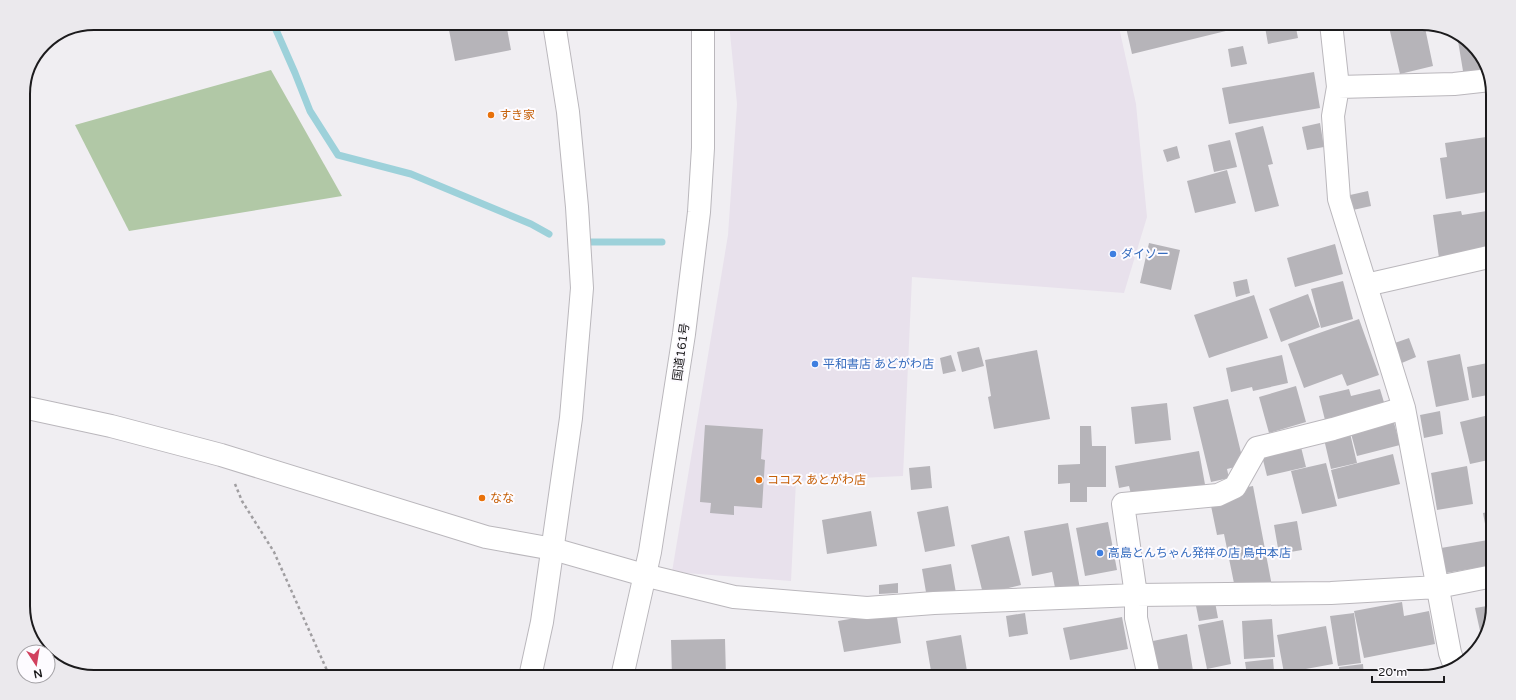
<svg xmlns="http://www.w3.org/2000/svg" width="1516" height="700" font-family="'Varela Round','Noto Sans JP',sans-serif">
<style>
.built{fill:#e8e1ec}
.green{fill:#b1c8a6}
.lines{fill:none;stroke-linecap:round;stroke-linejoin:round}
.stream{stroke:#9dd1da;stroke-width:7}
.building{fill:#b6b4b9}
.minor-casing{stroke:#bab7bc;stroke-width:24}
.highway-casing{stroke:#bab7bc;stroke-width:24}
.path{stroke:#a09ea1;stroke-width:2.5;stroke-dasharray:3 3;stroke-linecap:butt}
.minor{stroke:#fff;stroke-width:22}
.highway{stroke:#fff;stroke-width:22}
.food-dot{fill:#e8710a;stroke:#fdfbff;stroke-width:1.5}
.shop-dot{fill:#3f7fe0;stroke:#fdfbff;stroke-width:1.5}
.labels{text-anchor:middle;stroke-width:4;stroke-linejoin:round;paint-order:stroke}
.food-label{font-size:12px;fill:#c56008;stroke:#fdfbff;text-anchor:start}
.shop-label{font-size:12px;fill:#366cbe;stroke:#fdfbff;text-anchor:start}
.street-label{font-size:12px;fill:#1c1b1d;stroke:#fdfbff}
.rim{fill:none;stroke:#1c1b1d;stroke-width:2}
</style>
<rect width="100%" height="100%" fill="#f0eef2"/>
<path class="built" d="M729 23H1118L1136 104 1147 217 1124 293 912 277 903 476 796 481 791 581 672 572 728 235 737 104Z"/>
<path class="green" d="M271 70 342 196 129 231 75 125Z"/>
<g class="lines">
<path class="stream" d="M273 23 295 73 310 111 338 155 411 174 531 224 549 234
M591 242H662"/>
</g>
<path class="building" d="M486 23H506L511 50 455 61 449 30Z
M1125 23H1232L1234 29 1132 54Z
M1285 23H1295L1298 38 1268 44 1265 27Z
M1407 23H1424L1433 66 1400 74 1389 27Z
M1457 35 1481 54 1487 73 1464 77Z
M1243 46 1247 64 1231 67 1228 49Z
M1314 72 1320 108 1229 124 1222 88Z
M1320 123 1324 147 1307 150 1302 127Z
M1263 126 1273 164 1268 165 1279 206 1255 212 1235 133Z
M1493 136V191L1446 199 1440 158 1447 157 1445 143Z
M1230 140 1237 167 1214 172 1208 145Z
M1177 146 1180 158 1167 162 1163 150Z
M1227 170 1236 203 1195 213 1187 181Z
M1368 191 1371 206 1353 210 1350 195Z
M1493 210V246L1439 258 1433 215 1461 211 1462 215Z
M1149 243 1180 250 1171 290 1140 283Z
M1335 244 1343 274 1295 287 1287 258Z
M1493 270V295H1492L1487 271Z
M1247 279 1250 293 1236 297 1233 282Z
M1343 281 1353 319 1321 328 1311 289Z
M1308 294 1320 327 1281 342 1269 309Z
M1254 295 1268 338 1209 358 1194 315Z
M1359 319 1379 375 1347 386 1342 374 1304 388 1288 344Z
M1409 338 1416 357 1397 365 1389 345Z
M979 347 984 366 962 372 957 352Z
M1037 350 1050 419 994 429 988 397 991 396 985 360Z
M1460 354 1469 400 1436 407 1427 361Z
M951 355 956 371 943 374 940 358Z
M1282 355 1288 383 1253 391 1252 387 1231 392 1226 368Z
M1493 362V394L1472 398 1467 367Z
M1296 386 1306 422 1269 433 1259 397Z
M1349 389 1351 396 1380 389 1386 409 1326 424 1319 396Z
M1228 399 1244 465 1227 469 1229 478 1211 482 1193 407Z
M1167 403 1171 440 1135 444 1131 407Z
M1440 411 1443 434 1424 438 1420 415Z
M1493 414V459L1470 464 1460 422Z
M1392 415 1400 445 1357 456 1349 426Z
M705 425 763 429 761 459 765 460 762 508 734 506V515L710 513 711 503 700 502Z
M1080 426H1091L1092 446H1106V487H1087V502H1070V483L1058 484V465L1080 464Z
M1349 429 1357 463 1331 469 1323 435Z
M1299 439 1306 467 1267 476 1260 448Z
M1199 451 1206 490 1132 498 1129 486 1119 488 1115 466Z
M1393 454 1400 484 1338 499 1331 470Z
M1326 463 1337 506 1302 514 1291 471Z
M930 466 932 488 911 490 909 468Z
M1467 466 1473 504 1437 510 1431 473Z
M1253 486 1272 586 1236 593 1224 534 1217 535 1210 501 1232 490Z
M948 506 955 546 925 552 917 512Z
M871 511 877 546 827 554 822 520Z
M1493 511V565L1446 573 1441 548 1488 540 1483 513Z
M1297 521 1302 550 1279 554 1274 525Z
M1108 522 1117 570 1085 576 1076 528Z
M1068 523 1080 589 1056 593 1052 572 1032 576 1024 531Z
M1009 536 1021 585 983 594 971 545Z
M951 564 956 593 927 598 922 569Z
M898 583V593L879 594V585Z
M1215 602 1218 618 1199 621 1196 606Z
M1402 602 1404 616 1429 611 1435 644 1364 658 1354 611Z
M1493 605 1488 633 1482 640 1475 608Z
M896 611 901 643 844 652 838 621Z
M1025 613 1028 634 1009 637 1006 616Z
M1354 613 1361 663 1338 666 1330 616Z
M1122 617 1128 649 1070 660 1063 628Z
M1272 619 1275 657 1244 659 1242 621Z
M1223 620 1231 664 1207 669 1198 625Z
M1326 626 1333 664 1284 673 1277 635Z
M1187 634 1194 677H1154L1148 642Z
M961 635 968 677H932L926 641Z
M725 639 726 677H672L671 640Z
M1273 659 1274 671 1247 675 1245 662Z
M1363 664 1364 677H1340L1339 667Z"/>
<g class="lines">
<g class="minor-casing">
<path id="minor" d="M1331 23 1338 87 1333 116 1339 199 1404 408 1450 653 1455 667
M1338 87 1454 84 1490 80
M1366 285 1493 256
M23 407 111 426 221 455 486 537 553 549 644 575 734 597 867 608 934 603 1136 595 1331 593 1438 587 1493 576
M1149 677 1136 618V595L1123 504 1218 495 1235 487 1257 448 1333 429 1404 408"/>
</g>
<g class="highway-casing">
<path id="highway" d="M530 677 542 622 571 418 582 288 577 207 568 112 554 23
M622 677 650 552 684 334 699 212 703 148V23"/>
</g>
<path class="path" d="M235 484 242 501 274 552 330 677"/>
<use href="#minor" class="minor"/>
<use href="#highway" class="highway"/>
</g>
<g class="food-dot">
<circle cx="491" cy="115" r="4"/>
<circle cx="759" cy="480" r="4"/>
<circle cx="482" cy="498" r="4"/>
</g>
<g class="shop-dot">
<circle cx="1113" cy="254" r="4"/>
<circle cx="815" cy="364" r="4"/>
<circle cx="1100" cy="553" r="4"/>
</g>
<g class="labels">
<g class="food-label">
<text x="499" y="119">すき家</text>
<text x="767" y="484">ココス あとがわ店</text>
<text x="490" y="502">なな</text>
</g>
<g class="shop-label">
<text x="1121" y="258">ダイソー</text>
<text x="823" y="368">平和書店 あどがわ店</text>
<text x="1108" y="557">高島とんちゃん発祥の店 鳥中本店</text>
</g>
<g class="street-label">
<text transform="translate(681 352) rotate(-82)" y="4">国道161号</text>
</g>
</g>
<path d="M0 0H1516V700H0ZM94 30H1422A64 64 0 0 1 1486 94V606A64 64 0 0 1 1422 670H94A64 64 0 0 1 30 606V94A64 64 0 0 1 94 30Z" fill="#ebe9ed" fill-rule="evenodd"/>
<path class="rim" d="M94 30H1422A64 64 0 0 1 1486 94V606A64 64 0 0 1 1422 670H94A64 64 0 0 1 30 606V94A64 64 0 0 1 94 30Z"/>
<g transform="translate(36 664) rotate(168)"><circle r="19" fill="#fdfbff" stroke="#a3a1a5"/>
<path d="M0-3L7 15L0 10L-7 15Z" fill="#d1415f"/>
<text y="-6" font-size="11" font-weight="bold" text-anchor="middle" fill="#1c1b1d">N</text>
</g>
<path d="M1372 676v6h72v-6" fill="none" stroke="#1c1b1d" stroke-width="2"/>
<text x="1378" y="676" font-size="12" fill="#1c1b1d" stroke="#fdfbff" stroke-width="3" paint-order="stroke">20 m</text>
</svg>
